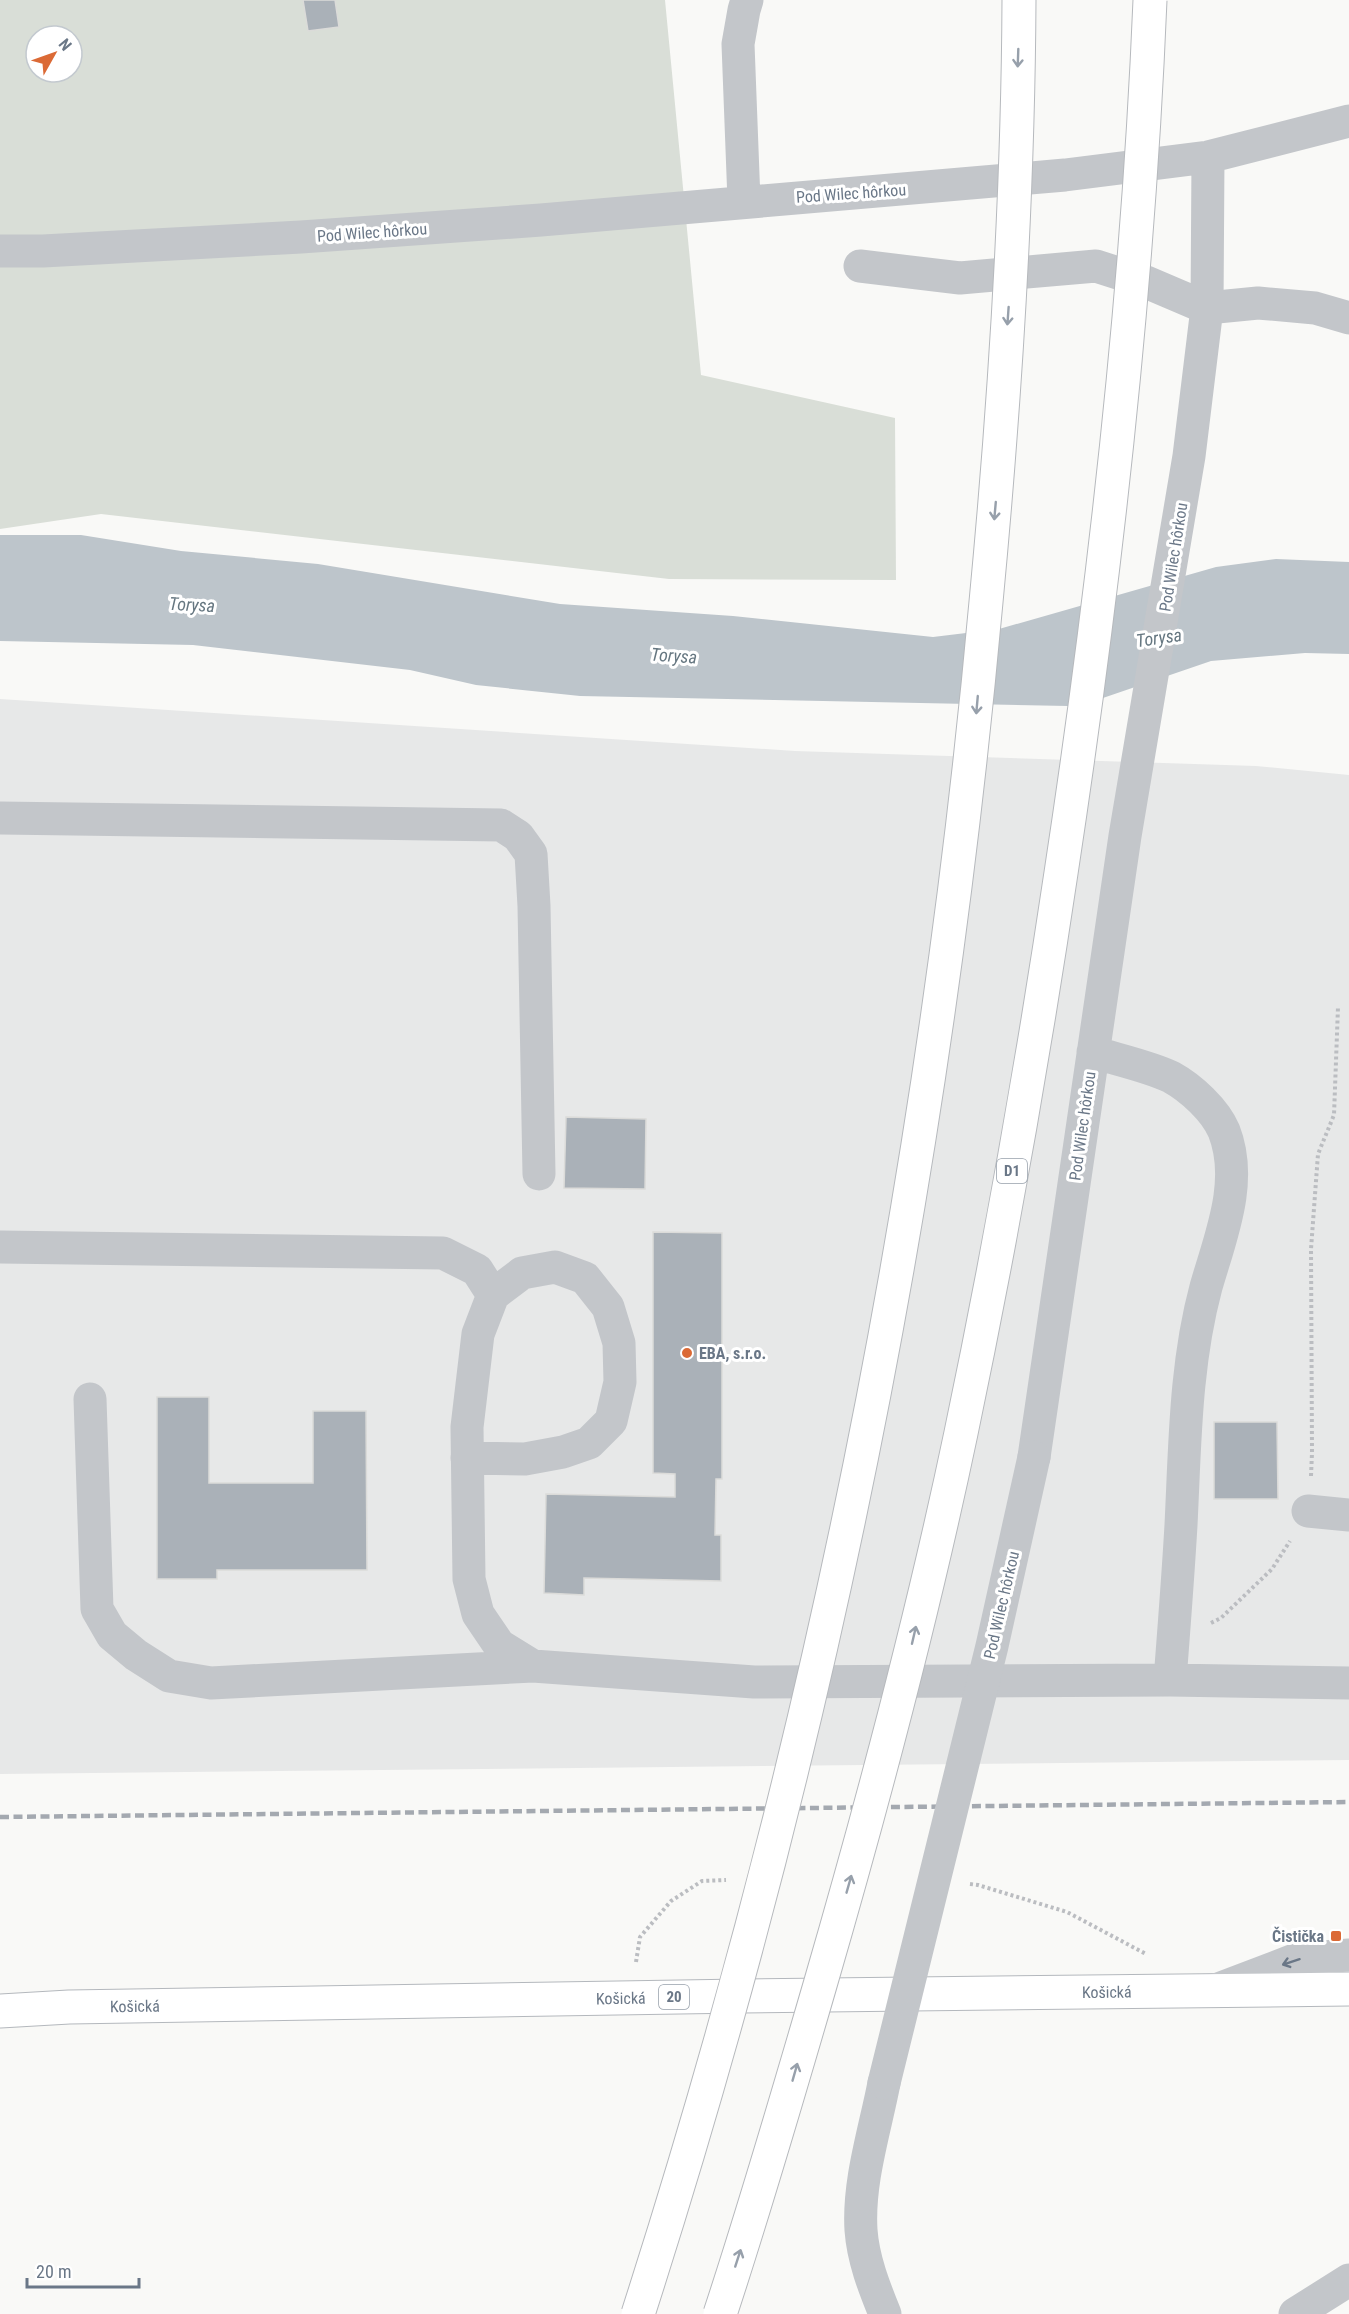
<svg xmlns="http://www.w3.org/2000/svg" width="1349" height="2314" font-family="'Roboto Condensed',sans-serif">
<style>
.built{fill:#e7e8e8}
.green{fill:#d9ded7;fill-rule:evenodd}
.water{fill:#bdc5cb}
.building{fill:#aab1b8;stroke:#dbdbd9;stroke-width:1.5}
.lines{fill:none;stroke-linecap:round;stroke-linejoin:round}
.major-casing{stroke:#b4b8bd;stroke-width:35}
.path{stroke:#bbbdc1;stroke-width:4;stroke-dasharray:3 3;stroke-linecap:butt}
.minor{stroke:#c3c6ca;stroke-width:33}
.major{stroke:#fff;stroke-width:33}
.rail{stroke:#a4a9b0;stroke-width:4.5;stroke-dasharray:9 4.5;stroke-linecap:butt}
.highway-bridge-casing{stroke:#b6b9bd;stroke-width:35;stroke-linecap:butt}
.minor-bridge{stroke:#c3c6ca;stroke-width:33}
.highway-bridge{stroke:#fff;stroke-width:33}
.oneway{stroke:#97a0ab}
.oneway2{stroke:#6a7787}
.poi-dot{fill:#db6a36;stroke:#fff;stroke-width:2}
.labels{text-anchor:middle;stroke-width:6;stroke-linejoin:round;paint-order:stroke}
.shield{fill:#fff;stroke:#97a0ab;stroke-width:1.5}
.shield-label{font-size:15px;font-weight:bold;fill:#6a7787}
.street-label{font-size:16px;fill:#6a7787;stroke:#fff}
.poi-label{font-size:16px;font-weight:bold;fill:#6a7787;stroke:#fff;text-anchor:start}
.water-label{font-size:18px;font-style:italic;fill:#667781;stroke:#fff}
</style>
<rect width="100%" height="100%" fill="#f9f9f7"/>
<path class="built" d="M0 699 795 751 1256 766 1349 775V1760L0 1774Z"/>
<path class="green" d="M0 0H665L701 375 895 418 896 580 669 579 101 514 0 529ZM36 36H72V72H36Z"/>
<path class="water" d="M0 535H81L181 551 318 564 560 604 733 616 933 637 999 629 1216 567 1276 559 1349 562V654L1305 653 1211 661 1100 699 1068 706 580 696 476 685 410 670 193 645 0 641Z"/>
<path class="building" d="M303 0H335L339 27 308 31Z
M566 1117 646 1119 645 1189 564 1188Z
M653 1232 722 1233V1479H716L715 1535H721V1581L584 1578V1595L544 1593 546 1494 675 1497V1474L653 1473Z
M157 1397H209V1483H313V1411H366L367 1570H217V1579H157Z
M1214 1422H1277L1278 1499H1214Z"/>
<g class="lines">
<g class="major-casing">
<g id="major">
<path id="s1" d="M0 2011 69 2007 742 1996 1349 1989"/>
</g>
</g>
<path class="path" d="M1311 1476 1312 1453 1311 1249 1318 1154 1334 1115 1338 1007
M1211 1623 1221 1618 1272 1569 1290 1541
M970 1884 978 1885 1067 1912 1146 1954
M636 1962 640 1937 671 1901 702 1881 726 1880"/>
<path class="minor" d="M744 201 738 44 744 10 747 0
M0 251H43L301 237 541 220 1065 175 1208 157 1349 121
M860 266 960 278 1096 266 1146 282 1207 308 1258 303 1315 308 1349 318
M0 818 501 825 518 836 531 854 534 906 539 1174
M1093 1052C1115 1059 1151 1067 1171 1077 1191 1088 1215 1110 1224 1131 1244 1182 1220 1238 1206 1287 1185 1365 1185 1445 1181 1525 1178 1577 1174 1628 1170 1680
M0 1247 443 1253 477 1270 493 1295
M90 1399 97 1609 112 1635 136 1655 169 1676 211 1683 533 1666
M1034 1457 1125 836 1189 456 1207 308 1208 157
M467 1458 525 1459 563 1452 589 1443 611 1421 620 1382 619 1343 608 1307 585 1278 555 1267 522 1273 493 1295 478 1334 467 1427 469 1579 478 1614 499 1645 533 1666 754 1682 1170 1680 1349 1683
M1308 1511 1349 1515
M1216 1990 1297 1959 1349 1955
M884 2083C875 2130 858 2181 861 2230 863 2259 874 2287 885 2314
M1295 2314 1349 2280"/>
<use href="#major" class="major"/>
<path class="rail" d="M0 1817 1349 1802"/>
<g class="highway-bridge-casing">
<path id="highway-bridge" d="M638 2314C817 1758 933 1184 986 602 1005 402 1018 201 1019 0
M720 2314C756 2205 788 2095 820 1985 873 1803 922 1619 961 1433 1000 1247 1033 1061 1061 873 1105 584 1138 293 1150 0"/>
</g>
<path class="minor-bridge" d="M884 2083 992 1646 1034 1457"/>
<use href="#highway-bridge" class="highway-bridge"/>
</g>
<defs><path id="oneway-shaft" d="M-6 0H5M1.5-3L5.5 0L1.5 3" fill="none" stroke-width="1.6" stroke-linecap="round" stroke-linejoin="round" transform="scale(1.5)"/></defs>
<g class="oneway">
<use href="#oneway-shaft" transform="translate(1018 58) rotate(92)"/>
<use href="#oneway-shaft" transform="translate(1008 316) rotate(94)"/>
<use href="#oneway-shaft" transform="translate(995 511) rotate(95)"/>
<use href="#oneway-shaft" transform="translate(977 705) rotate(95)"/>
<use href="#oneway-shaft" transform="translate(914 1635) rotate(-77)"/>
<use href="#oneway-shaft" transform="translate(849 1884) rotate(-74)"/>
<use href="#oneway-shaft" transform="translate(795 2072) rotate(-74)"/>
<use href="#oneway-shaft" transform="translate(738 2258) rotate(-72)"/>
</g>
<use class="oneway2" href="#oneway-shaft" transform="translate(1291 1962) rotate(162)"/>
<g class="poi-dot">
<circle cx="687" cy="1353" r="6"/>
<rect x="1330" y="1930" width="12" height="12" rx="3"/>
</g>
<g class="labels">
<g class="shield">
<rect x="997" y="1159" width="30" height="24" rx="4.5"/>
<rect x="659" y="1985" width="30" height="24" rx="4.5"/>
</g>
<g class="shield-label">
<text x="1012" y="1176">D1</text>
<text x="674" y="2002">20</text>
</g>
<g class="street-label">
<text transform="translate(851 193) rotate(-4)" y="6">Pod Wilec hôrkou</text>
<text transform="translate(372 232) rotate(-4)" y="6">Pod Wilec hôrkou</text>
<text transform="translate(1173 557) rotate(-81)" y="6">Pod Wilec hôrkou</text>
<text transform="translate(1082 1126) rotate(-82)" y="6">Pod Wilec hôrkou</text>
<text transform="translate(1001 1605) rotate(-77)" y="6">Pod Wilec hôrkou</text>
<text dy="6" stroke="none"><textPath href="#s1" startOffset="1107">Košická</textPath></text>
<text dy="6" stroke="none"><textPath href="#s1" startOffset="621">Košická</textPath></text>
<text dy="6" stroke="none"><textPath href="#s1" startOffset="135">Košická</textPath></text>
</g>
<g class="poi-label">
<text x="699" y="1359">EBA, s.r.o.</text>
<text x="1324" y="1942" text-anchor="end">Čistička</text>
</g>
<g class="water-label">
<text transform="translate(192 605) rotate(3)" y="6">Torysa</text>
<text transform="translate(1159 638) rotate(-8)" y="6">Torysa</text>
<text transform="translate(674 656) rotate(4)" y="6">Torysa</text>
</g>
</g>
<g transform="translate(54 54) rotate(50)"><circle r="28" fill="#ffffff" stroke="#c3c9cf" stroke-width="1.5"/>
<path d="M0-4.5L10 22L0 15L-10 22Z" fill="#db6a36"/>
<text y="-9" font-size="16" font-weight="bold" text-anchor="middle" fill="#6a7787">N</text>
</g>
<path d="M27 2278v9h112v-9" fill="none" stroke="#6a7787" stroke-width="3"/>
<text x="36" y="2278" font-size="18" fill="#6a7787" stroke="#ffffff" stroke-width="4.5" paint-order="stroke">20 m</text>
</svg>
